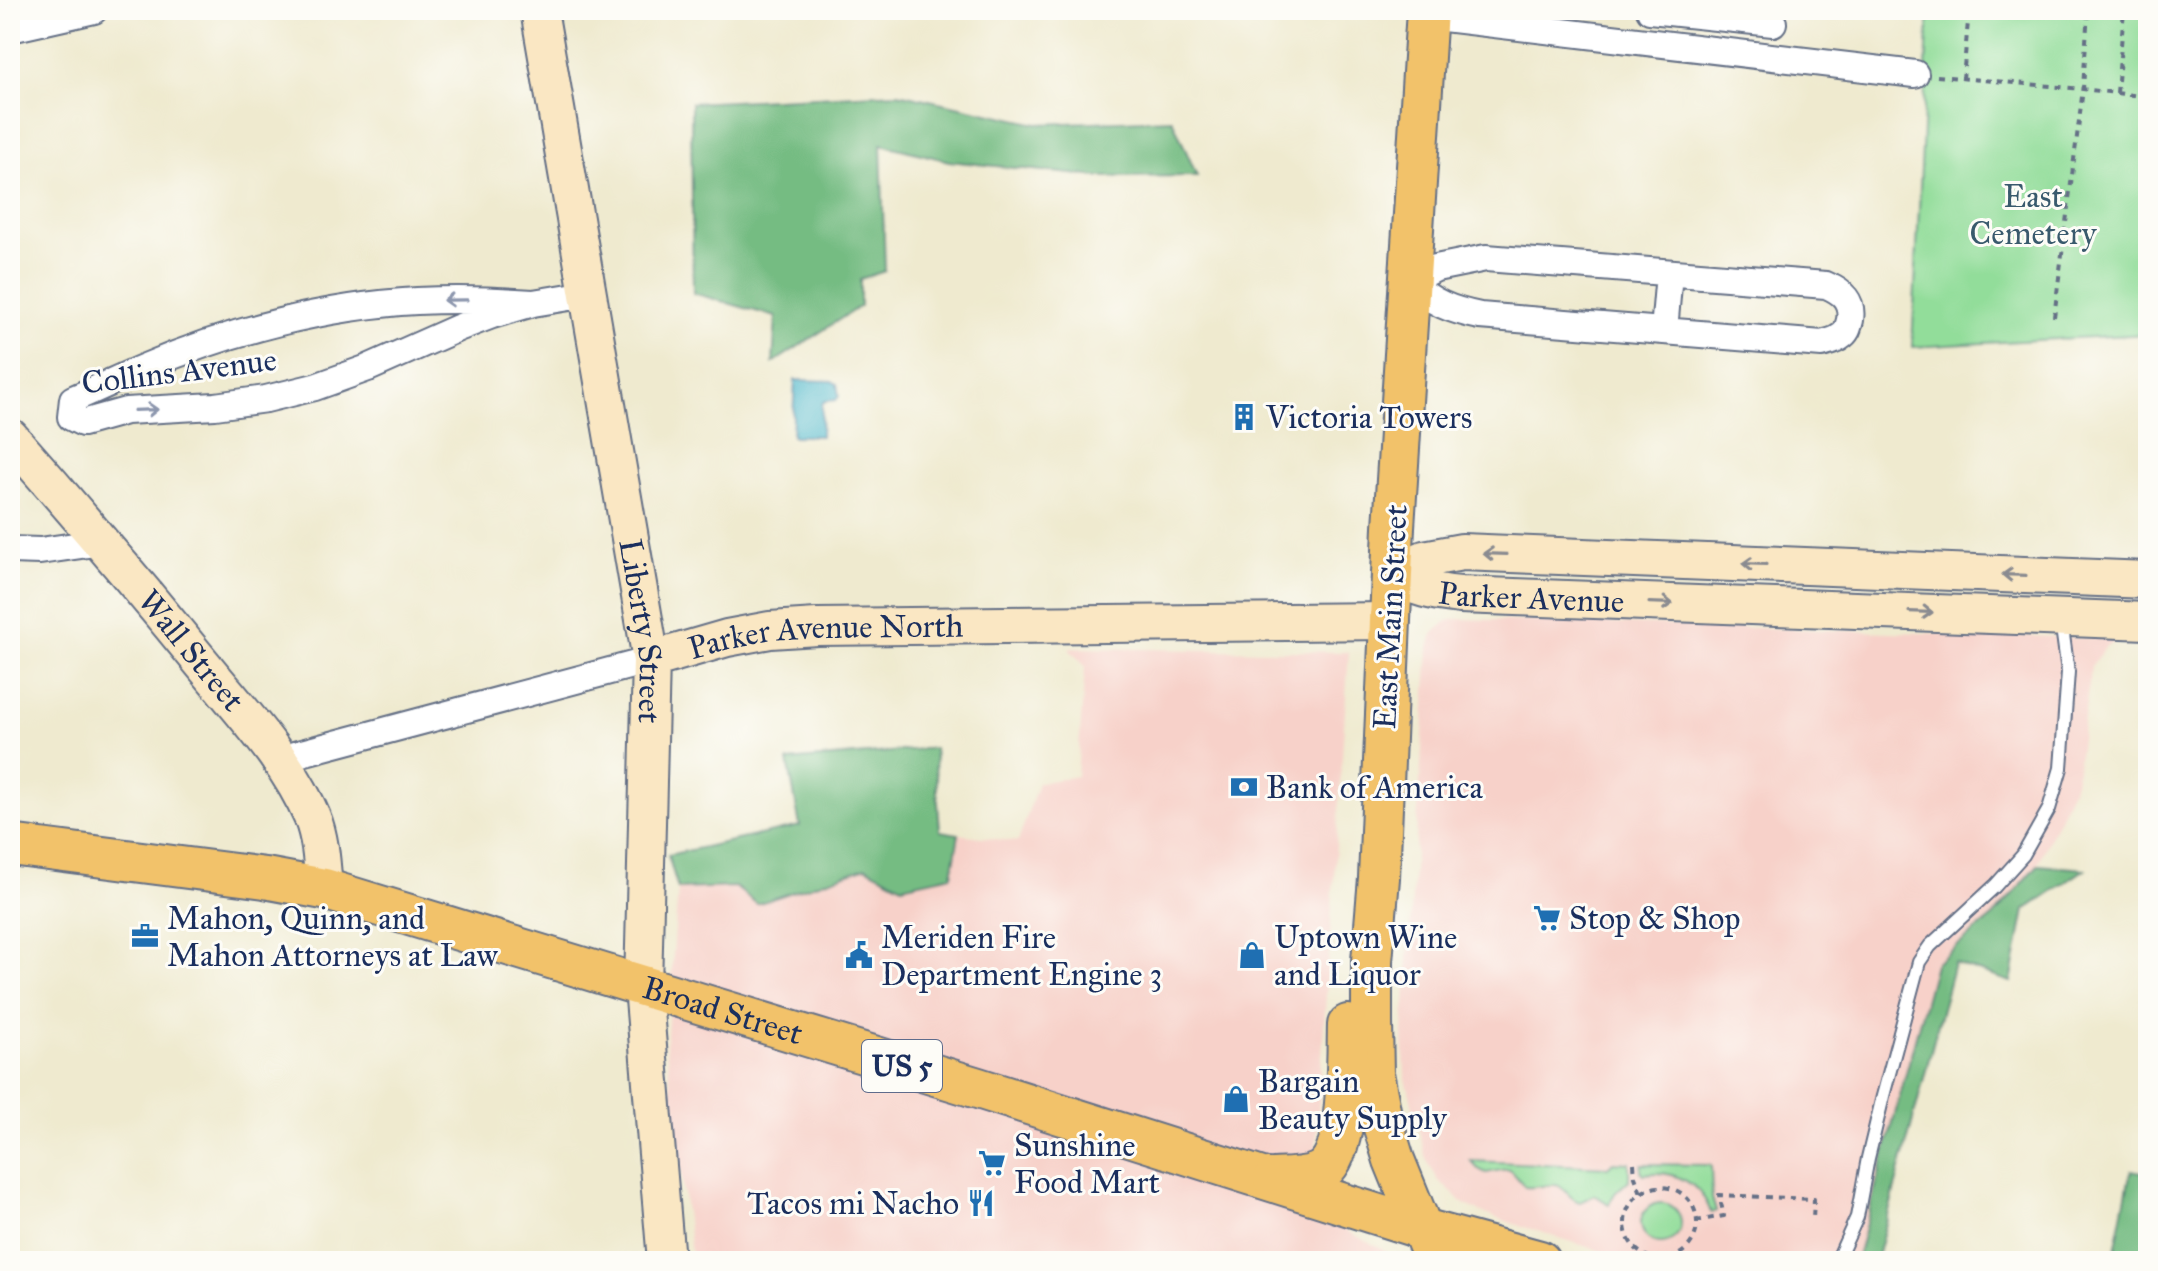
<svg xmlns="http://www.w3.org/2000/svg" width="2158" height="1271" font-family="'IM FELL Great Primer',serif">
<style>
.built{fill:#f7d1c9}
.green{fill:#92dd9a;stroke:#56867c;stroke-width:2}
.forest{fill:#75bc82;stroke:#487670;stroke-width:2}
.water{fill:#4db7ca;stroke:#347394;stroke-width:2}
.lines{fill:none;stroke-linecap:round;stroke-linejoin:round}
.lane-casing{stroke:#657086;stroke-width:16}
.street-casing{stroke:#657086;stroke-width:30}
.secondary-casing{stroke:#657086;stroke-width:40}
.primary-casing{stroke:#657086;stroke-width:44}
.path{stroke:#657086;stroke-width:4;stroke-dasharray:6 6;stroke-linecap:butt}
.lane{stroke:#fff;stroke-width:12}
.street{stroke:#fff;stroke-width:26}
.secondary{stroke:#fae7c3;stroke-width:36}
.primary{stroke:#f2c26a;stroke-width:40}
.oneway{stroke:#8d97ae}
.oneway2{stroke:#8a8b90}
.labels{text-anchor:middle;stroke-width:6;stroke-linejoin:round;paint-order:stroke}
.shield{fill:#fdfcf7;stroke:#5f6c8c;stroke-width:2}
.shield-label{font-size:30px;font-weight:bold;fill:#1b2f5e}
.park-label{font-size:32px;fill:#395a6d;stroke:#fdfcf7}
.street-label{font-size:32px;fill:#1b2f5e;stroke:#fdfcf7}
.poi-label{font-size:32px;fill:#1b2f5e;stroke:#fdfcf7;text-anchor:start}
</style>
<rect width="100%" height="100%" fill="#fdfcf7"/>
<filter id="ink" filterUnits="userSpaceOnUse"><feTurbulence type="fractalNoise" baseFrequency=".0125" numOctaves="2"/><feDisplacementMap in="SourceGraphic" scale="16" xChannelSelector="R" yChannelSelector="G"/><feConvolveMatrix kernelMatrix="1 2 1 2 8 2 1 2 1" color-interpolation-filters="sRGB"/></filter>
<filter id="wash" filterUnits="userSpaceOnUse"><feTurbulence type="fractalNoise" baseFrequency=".006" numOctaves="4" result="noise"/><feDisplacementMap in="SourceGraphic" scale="32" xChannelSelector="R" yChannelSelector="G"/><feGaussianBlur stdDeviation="1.8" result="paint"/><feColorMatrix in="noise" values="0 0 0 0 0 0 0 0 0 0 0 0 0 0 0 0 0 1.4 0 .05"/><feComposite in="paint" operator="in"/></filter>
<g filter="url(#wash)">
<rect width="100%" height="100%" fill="#efeacf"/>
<path class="built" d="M1456 619 2126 639 2107 645 2091 667 2075 783 2037 865 1994 916 1935 964 1856 1261H1632L1490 1216 1464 1204 1438 1180 1426 1159 1405 1075 1403 1032 1429 647 1433 634 1447 621Z
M1068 648 1349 652 1316 1145 1347 1231 1384 1250 1393 1261H692L666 1047 678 889 735 887 757 904 866 867 902 886 952 875 959 834 1018 842 1038 783 1077 776 1085 666Z"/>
<path class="green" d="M1929 10H2148V334L1912 347Z
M1471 1161 1608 1167 1613 1162 1629 1163V1180L1615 1193 1609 1204 1595 1195 1580 1202C1569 1199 1568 1191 1559 1186 1553 1182 1537 1189 1525 1187 1506 1165 1515 1168 1486 1173L1478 1169Z
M1642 1164 1709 1165 1711 1167 1712 1198 1716 1211 1711 1213C1701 1183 1674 1169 1644 1174L1641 1171Z
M1641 1223a20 20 0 1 1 40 0a20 20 0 1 1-40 0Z"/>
<path class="forest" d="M898 93 1037 124 1172 119 1197 176 1099 177 949 161 881 144 885 271 860 279V306L773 363 776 317 693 293 691 103Z
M934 748 940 831 959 834 952 875 902 886 866 867 757 904 735 887 678 889 668 855 800 826 788 761Z
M2038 865 2085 869 2025 910 2011 982 1954 963 1876 1261H1856L1935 964 1994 916Z
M2131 1170 2148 1173V1255L2137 1261H2113Z"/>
<path class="water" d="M795 380 832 381 837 384 839 396 836 400 825 401 822 404 821 436H792Z"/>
</g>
<g filter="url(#ink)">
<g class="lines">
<g class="lane-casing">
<path id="lane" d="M1837 1261 1857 1217 1868 1158 1883 1096 1919 962 1930 946 1995 886 2023 855 2049 809 2061 768 2068 672 2061 620"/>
</g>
<g class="street-casing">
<path id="street" d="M1650 10 1773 23
M1427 16 1915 74
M10 29 94 10
M1486 258 1826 285C1843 292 1853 301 1850 320 1848 328 1847 333 1840 337 1835 341 1828 342 1822 344L1480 316C1450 310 1433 303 1409 282L1436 268Z
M533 303C494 300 456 299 417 301 325 306 230 331 145 367 121 377 97 389 73 399L71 417 83 423 126 411 215 406 266 399 315 387 368 368 458 328 492 315 533 303 588 294
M1664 331 1669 273
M10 550 40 551 102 542
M279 759 651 660"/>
</g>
<g class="secondary-casing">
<g id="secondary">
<path id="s1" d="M539 10 651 660 643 987 666 1261"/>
<path id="s2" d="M10 437C78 514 145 593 210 673 247 718 289 763 312 817 321 839 322 865 324 889"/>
<path id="s3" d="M2148 580 1462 552 1424 559 1392 574C1414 589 1434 592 1460 595L2148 621"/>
<path id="s4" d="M651 660 727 638 770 630 817 627 1390 621"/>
</g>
</g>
<g class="primary-casing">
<g id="primary">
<path d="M1427 10 1394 527 1379 878 1372 961V1023L1373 1073 1382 1121 1394 1160 1435 1261"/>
<path id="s5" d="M10 845 265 878 324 889 978 1088 1423 1229 1540 1261"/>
<path d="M1274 1179C1289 1178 1310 1179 1323 1170 1350 1150 1347 1058 1348 1025"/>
</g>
</g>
<path class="path" d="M1937 76 2083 89 2148 97
M1963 79 1969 10
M2117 93 2124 10
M2054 317 2083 89 2088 10
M1634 1163 1635 1177 1641 1193
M1625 1223a36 36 0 1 1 72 0a36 36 0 1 1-72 0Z
M1696 1221 1724 1216 1719 1195 1814 1199 1813 1219"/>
<use href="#lane" class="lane"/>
<use href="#street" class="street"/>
<use href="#secondary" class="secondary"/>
<use href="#primary" class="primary"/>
</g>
<defs><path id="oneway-shaft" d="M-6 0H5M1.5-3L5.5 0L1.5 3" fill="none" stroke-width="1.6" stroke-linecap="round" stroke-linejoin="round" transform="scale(2)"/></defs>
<g class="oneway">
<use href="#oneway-shaft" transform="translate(455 300) rotate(179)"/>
<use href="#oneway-shaft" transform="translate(146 410) rotate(-2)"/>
</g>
<g class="oneway2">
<use href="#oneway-shaft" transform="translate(1495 554) rotate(-178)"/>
<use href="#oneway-shaft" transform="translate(1754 564) rotate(-178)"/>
<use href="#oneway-shaft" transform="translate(2014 575) rotate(-178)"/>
<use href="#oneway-shaft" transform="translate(1661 603) rotate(2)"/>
<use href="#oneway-shaft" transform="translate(1921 612) rotate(2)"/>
</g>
</g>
<defs>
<g id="building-bare" transform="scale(2.16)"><path d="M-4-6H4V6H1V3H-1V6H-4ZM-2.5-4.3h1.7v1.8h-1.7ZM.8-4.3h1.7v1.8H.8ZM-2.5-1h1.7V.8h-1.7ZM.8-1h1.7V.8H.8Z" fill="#1f6fb2" stroke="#fdfcf7" stroke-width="2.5" paint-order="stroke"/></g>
<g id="bank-bare" transform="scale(2.16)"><path d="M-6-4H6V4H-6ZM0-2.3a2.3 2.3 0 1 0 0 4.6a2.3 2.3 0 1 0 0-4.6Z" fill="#1f6fb2" stroke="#fdfcf7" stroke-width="2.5" paint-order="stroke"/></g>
<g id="supermarket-bare" transform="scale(2.16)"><path d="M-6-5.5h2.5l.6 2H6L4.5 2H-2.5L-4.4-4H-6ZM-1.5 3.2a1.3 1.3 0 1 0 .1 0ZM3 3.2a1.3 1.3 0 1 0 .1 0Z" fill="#1f6fb2" stroke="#fdfcf7" stroke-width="2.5" paint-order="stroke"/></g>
<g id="office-bare" transform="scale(2.16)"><path d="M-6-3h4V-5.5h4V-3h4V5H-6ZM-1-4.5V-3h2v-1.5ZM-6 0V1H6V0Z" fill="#1f6fb2" stroke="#fdfcf7" stroke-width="2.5" paint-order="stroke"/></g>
<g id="civic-bare" transform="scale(2.16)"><path d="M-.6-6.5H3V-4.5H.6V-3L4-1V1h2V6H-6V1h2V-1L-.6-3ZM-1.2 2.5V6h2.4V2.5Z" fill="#1f6fb2" stroke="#fdfcf7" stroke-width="2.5" paint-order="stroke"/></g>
<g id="shop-bare" transform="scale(2.16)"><path d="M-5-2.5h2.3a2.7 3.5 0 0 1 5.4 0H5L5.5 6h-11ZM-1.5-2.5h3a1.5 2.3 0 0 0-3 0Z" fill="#1f6fb2" stroke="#fdfcf7" stroke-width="2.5" paint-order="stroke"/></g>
<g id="restaurant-bare" transform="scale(2.16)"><path d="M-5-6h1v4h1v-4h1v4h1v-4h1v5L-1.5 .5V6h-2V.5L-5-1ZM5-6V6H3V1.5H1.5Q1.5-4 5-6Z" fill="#1f6fb2" stroke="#fdfcf7" stroke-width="2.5" paint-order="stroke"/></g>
</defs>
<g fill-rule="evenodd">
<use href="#building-bare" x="1244" y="417"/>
<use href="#bank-bare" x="1244" y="787"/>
<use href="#supermarket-bare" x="1547" y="918"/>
<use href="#office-bare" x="145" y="936"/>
<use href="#civic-bare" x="859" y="955"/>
<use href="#shop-bare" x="1252" y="955"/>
<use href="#shop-bare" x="1236" y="1099"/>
<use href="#supermarket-bare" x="992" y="1163"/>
<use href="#restaurant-bare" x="981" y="1203"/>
</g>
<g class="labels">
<rect class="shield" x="862" y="1040" width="80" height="52" rx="6"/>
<g class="shield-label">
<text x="902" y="1076">US 5</text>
</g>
<g class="park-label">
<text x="2033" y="207">East<tspan x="2033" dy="37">Cemetery</tspan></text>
</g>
<g class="street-label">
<text transform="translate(179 371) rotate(-7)" y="11">Collins Avenue</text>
<text dy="11" stroke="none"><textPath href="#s3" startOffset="904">Parker Avenue</textPath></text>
<text transform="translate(1390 617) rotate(-87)" y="11">East Main Street</text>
<text dy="11" stroke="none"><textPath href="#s1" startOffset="630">Liberty Street</textPath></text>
<text dy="11" stroke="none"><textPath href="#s4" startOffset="178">Parker Avenue North</textPath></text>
<text dy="11" stroke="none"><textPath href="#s2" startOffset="280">Wall Street</textPath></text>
<text dy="11" stroke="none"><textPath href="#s5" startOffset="734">Broad Street</textPath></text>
</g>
<g class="poi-label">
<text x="1266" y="428">Victoria Towers</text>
<text x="1266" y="798">Bank of America</text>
<text x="167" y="929">Mahon, Quinn, and<tspan x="167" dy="37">Mahon Attorneys at Law</tspan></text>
<text x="1569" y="929">Stop &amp; Shop</text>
<text x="881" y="948">Meriden Fire<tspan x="881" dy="37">Department Engine 3</tspan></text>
<text x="1274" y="948">Uptown Wine<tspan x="1274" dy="37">and Liquor</tspan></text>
<text x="1258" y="1092">Bargain<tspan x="1258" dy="37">Beauty Supply</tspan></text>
<text x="1014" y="1156">Sunshine<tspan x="1014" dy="37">Food Mart</tspan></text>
<text x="959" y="1214" text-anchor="end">Tacos mi Nacho</text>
</g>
</g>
<rect width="2158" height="1271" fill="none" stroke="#fdfcf7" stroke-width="40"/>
</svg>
